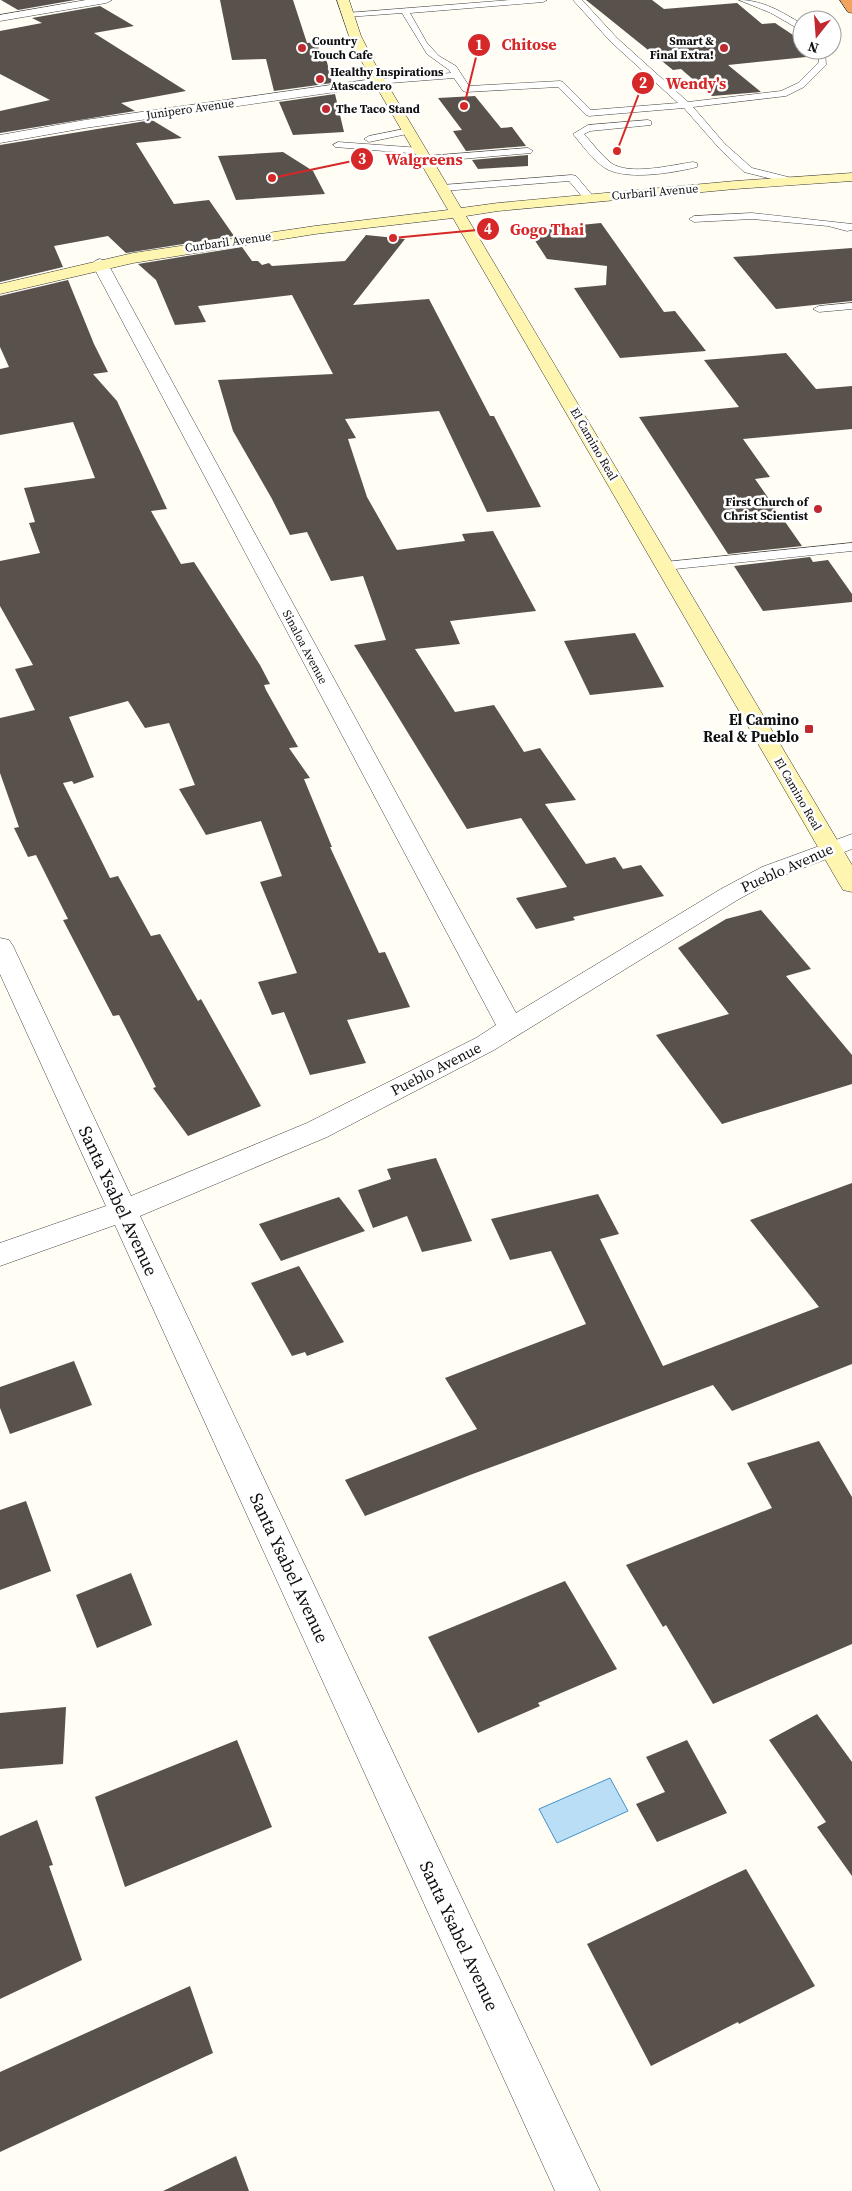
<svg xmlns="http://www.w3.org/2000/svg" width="852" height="2191" font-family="'Source Serif 4',serif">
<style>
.water{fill:#b9def5;stroke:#4193cb}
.building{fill:#59514c}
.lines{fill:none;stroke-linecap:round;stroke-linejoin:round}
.lane-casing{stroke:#434343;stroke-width:1}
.street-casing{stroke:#434343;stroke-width:1}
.secondary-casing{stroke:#323232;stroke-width:1}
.highway-casing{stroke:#212121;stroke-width:1}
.lane{fill:#fff;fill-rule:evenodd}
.street{fill:#fff;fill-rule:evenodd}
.secondary{fill:#fdf5b0;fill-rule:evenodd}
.highway{fill:#f2a35f;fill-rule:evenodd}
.poi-dot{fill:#bf292f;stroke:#fff;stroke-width:2}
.labels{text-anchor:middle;stroke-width:5;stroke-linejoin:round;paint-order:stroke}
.far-poi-label{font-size:12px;font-weight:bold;fill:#101010;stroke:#fff;text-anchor:start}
.far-street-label{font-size:12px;fill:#101010;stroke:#fff}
.poi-label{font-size:15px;font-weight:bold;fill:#101010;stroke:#fff;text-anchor:end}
.street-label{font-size:15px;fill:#101010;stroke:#fff}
.near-street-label{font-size:18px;fill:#101010;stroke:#fff}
.leader{fill:none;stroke:#d62828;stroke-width:2}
.callout-dot{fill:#d62828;stroke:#fff;stroke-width:2}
.mark-label{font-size:15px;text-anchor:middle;font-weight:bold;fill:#fff}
.callout-label{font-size:16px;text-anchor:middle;font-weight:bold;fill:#d62828;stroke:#fff;stroke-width:5;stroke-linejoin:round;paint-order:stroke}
</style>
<rect width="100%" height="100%" fill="#fffdf4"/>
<path class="water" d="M610 1778 628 1811 557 1843 539 1809Z"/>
<path class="building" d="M1 0H75L18 10Z
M220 0H293L307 43 317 42 321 58H326L332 83 274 91 266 59 232 60Z
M586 0H652L664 9 737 3 762 24 775 23 802 41V50H815L816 56 728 65 761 92 712 96 681 69 673 70Z
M100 6 134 26 94 33 186 91 121 103 135 111 0 133V111L50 100 0 74V31L42 23 32 18Z
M335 94 344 132 293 135 279 102Z
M475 96 501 128 512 127 526 146 466 151 453 131 462 130 438 98Z
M152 120 182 138 136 143 174 204 209 200 234 236 126 253 108 236 54 246 63 267 0 282V145Z
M283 152 313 171 325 194 236 200 218 156Z
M528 155V166L478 169 472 160Z
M601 223 664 312 675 311 706 351 620 358 574 288 606 285 607 266 547 259 528 230Z
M366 235 405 239 353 305 429 299 490 416H494L541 507 487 512 439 411 345 419 356 438 348 439 367 497 397 550 465 541 462 534 493 531 536 611 450 621 460 644 415 649 455 712 494 705 524 752 540 748 576 800 545 804 586 864 615 857 623 869 641 865 664 896 573 917 575 920 536 929 516 898 567 887 521 818 467 829 354 645 386 640 363 576 331 581 307 532 290 535 272 499 233 431 218 380 333 374 292 295 198 306 206 322 175 325 156 280 138 264 242 247 252 261H258L262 265 269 263 272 266 345 261Z
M852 248V301L776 309 733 257Z
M68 280 94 344 108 372 93 374 117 401 167 509 151 511 181 564 194 562 260 665 270 684 264 685 266 690 298 747 289 748 310 778 304 779 332 847H330L379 953 385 952 410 1007 347 1020 366 1063 310 1075 284 1012 272 1015 258 982 297 973 260 882 282 876 261 821 206 835 179 789 195 785 169 723 145 728 128 701 69 717 94 777 74 784 72 781 63 783 110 878 118 876 151 936 160 934 198 1001 201 999 261 1106 188 1136 153 1088 156 1087 119 1015 113 1016 63 920 68 919 36 855 28 857 14 828 19 827 0 773V718L35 710 15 669 33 665 0 606V561L40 553 29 523 35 522 24 488 95 478 73 422 0 435V369L9 367 0 347V296Z
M786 353 816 389 852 386V429L743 439 770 477 755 479 802 546 728 554 639 417 739 407 704 360Z
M810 557 813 562 828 560 852 594V602L763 611 734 566Z
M635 633 664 687 590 695 564 641Z
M761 910 811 969 786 976 852 1055V1084L722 1124 656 1035 729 1014 678 948 726 919Z
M436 1158 472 1241 422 1252 407 1216 373 1228 358 1190 391 1179 387 1169Z
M852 1183V1364L732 1411 713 1385 470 1475 365 1516 345 1480 477 1429 445 1378 586 1324 551 1251 510 1260 491 1219 598 1194 619 1234 600 1239 663 1366 819 1307 750 1220Z
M339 1197 365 1231 281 1261 259 1224Z
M299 1266 344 1342 307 1356 305 1352 292 1356 251 1283Z
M74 1361 92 1405 10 1434 0 1408V1387Z
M819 1441 852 1497V1644L713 1704 666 1625 663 1627 626 1565 772 1508 747 1463Z
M26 1501 51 1571 0 1590V1510Z
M131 1573 152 1625 97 1648 76 1595Z
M565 1581 617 1669 538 1703 540 1706 478 1733 428 1637Z
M66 1707 63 1764 0 1769V1713Z
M817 1714 852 1762V1876L817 1827 826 1822 769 1740Z
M237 1740 272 1827 125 1887 95 1797Z
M687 1740 727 1813 657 1842 636 1804 665 1792 646 1757Z
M37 1820 53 1865 49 1866 82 1960 0 1999V1836Z
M746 1869 815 1986 739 2024 738 2022 651 2066 587 1944Z
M190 1986 213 2053 0 2152V2072Z
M236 2156 249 2191H163Z"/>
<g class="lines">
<g class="lane-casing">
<path id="lane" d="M511 0H547L543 2 410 13 427 43 439 56 456 66 469 86 560 81 563 82 591 110 678 103 611 42 573 0H582L617 38 688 102 781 91 798 83 819 62 817 50H825L826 65 804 87 786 96 693 107 725 144 752 168 796 179 797 181 792 184 744 172 719 148 684 108 589 116 586 115 558 87 466 92 463 91 454 78 377 84 375 82 380 79 451 73 449 70 427 54 402 13 347 17 343 15 347 13Z
M739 0C763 0 782 12 802 24V31L771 13Z
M648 120 651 121V125L590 131 584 134C593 144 601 155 611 163 630 176 671 165 693 162L697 163V167C673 173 626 181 605 168 593 160 582 145 573 134L588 125Z
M409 128 412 129V133L369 142 364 139 369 136Z
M338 142 421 148 426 151 421 154 335 147 333 145Z
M528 148 533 151 531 153 427 162 422 159 427 156Z
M572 175 576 176 593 196V200H585L569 181 443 191 438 188 443 185Z
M752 213 852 224V230L847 231 828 226 752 219 694 222 689 219 694 216Z
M852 303V309L819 312 813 309 819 306Z
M852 543V551L665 570 658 566 665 562Z"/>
</g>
<g class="street-casing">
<path id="street" d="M86 0H112L106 3 0 21V15Z
M380 78 384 79 386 82 384 85 85 128 0 143V135L85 120Z
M100 259 105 261 108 264 516 1013 721 889 762 867 852 834V849L780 877 739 899 494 1050 327 1137 140 1216 600 2191H555L115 1225 0 1266V1243L106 1206 0 974V938L9 940 13 946 131 1196 307 1123 476 1038 496 1025 92 264 95 261Z"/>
</g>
<g class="secondary-casing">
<path id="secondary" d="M337 0H349L361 36 374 62 461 208 498 203 735 181 852 173V181L735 189 498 211 466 216 852 865V892L843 890 840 885 453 218 315 234 133 263 0 294V284L133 253 315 226 448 210 362 62 349 36Z"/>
</g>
<g class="highway-casing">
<path id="highway" d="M840 0H852V13L848 12Z"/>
</g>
<use href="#lane" class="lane"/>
<use href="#street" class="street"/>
<use href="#secondary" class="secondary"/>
<use href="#highway" class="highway"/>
</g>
<g class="poi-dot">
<circle cx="302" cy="48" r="5"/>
<circle cx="724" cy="48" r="5"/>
<circle cx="320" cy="79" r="5"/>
<circle cx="326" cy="109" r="5"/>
<circle cx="818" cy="509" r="5"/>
<rect x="804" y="724" width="10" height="10" rx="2.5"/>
</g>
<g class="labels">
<g class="far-poi-label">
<text x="312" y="45">Country<tspan x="312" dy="14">Touch Cafe</tspan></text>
<text x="714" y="45" text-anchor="end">Smart &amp;<tspan x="714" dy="14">Final Extra!</tspan></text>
<text x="330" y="76">Healthy Inspirations<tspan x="330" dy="14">Atascadero</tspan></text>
<text x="336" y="113">The Taco Stand</text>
<text x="808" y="506" text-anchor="end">First Church of<tspan x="808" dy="14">Christ Scientist</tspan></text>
</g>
<g class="far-street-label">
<text transform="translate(190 109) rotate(-8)" y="4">Junipero Avenue</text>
<text transform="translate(655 192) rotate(-5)" y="4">Curbaril Avenue</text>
<text transform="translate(228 242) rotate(-8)" y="4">Curbaril Avenue</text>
<text transform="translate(594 444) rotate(60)" y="4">El Camino Real</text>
<text transform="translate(305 647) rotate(62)" y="4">Sinaloa Avenue</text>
<text transform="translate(798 794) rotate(60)" y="4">El Camino Real</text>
</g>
<g class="poi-label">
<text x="799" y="725">El Camino<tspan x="799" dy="17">Real &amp; Pueblo</tspan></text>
</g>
<g class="street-label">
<text transform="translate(787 868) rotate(-24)" y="5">Pueblo Avenue</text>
<text transform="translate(436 1069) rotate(-27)" y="5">Pueblo Avenue</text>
</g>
<g class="near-street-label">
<text transform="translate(118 1201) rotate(65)" y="6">Santa Ysabel Avenue</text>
<text transform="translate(289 1568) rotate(65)" y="6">Santa Ysabel Avenue</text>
<text transform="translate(459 1936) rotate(65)" y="6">Santa Ysabel Avenue</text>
</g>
</g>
<path class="leader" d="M464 106L479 45M617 151L643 83M272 178L362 159M393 238L488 229"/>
<g class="callout-dot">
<circle cx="464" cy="106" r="5"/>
<circle cx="617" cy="151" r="5"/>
<circle cx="272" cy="178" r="5"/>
<circle cx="393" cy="238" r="5"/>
<circle cx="479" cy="45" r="12"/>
<circle cx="643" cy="83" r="12"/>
<circle cx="362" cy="159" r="12"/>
<circle cx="488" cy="229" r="12"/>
</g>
<g class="mark-label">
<text x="479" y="50">1</text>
<text x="643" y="88">2</text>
<text x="362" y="164">3</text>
<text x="488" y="234">4</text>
</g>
<g class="callout-label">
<text x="529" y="50">Chitose</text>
<text x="696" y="89">Wendy's</text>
<text x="424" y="165">Walgreens</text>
<text x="547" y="235">Gogo Thai</text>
</g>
<g transform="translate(817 35) rotate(197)"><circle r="24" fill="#ffffff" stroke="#9f9f9f"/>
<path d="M0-4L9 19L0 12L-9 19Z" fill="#bf292f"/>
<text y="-8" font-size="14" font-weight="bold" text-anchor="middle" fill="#101010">N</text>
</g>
</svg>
